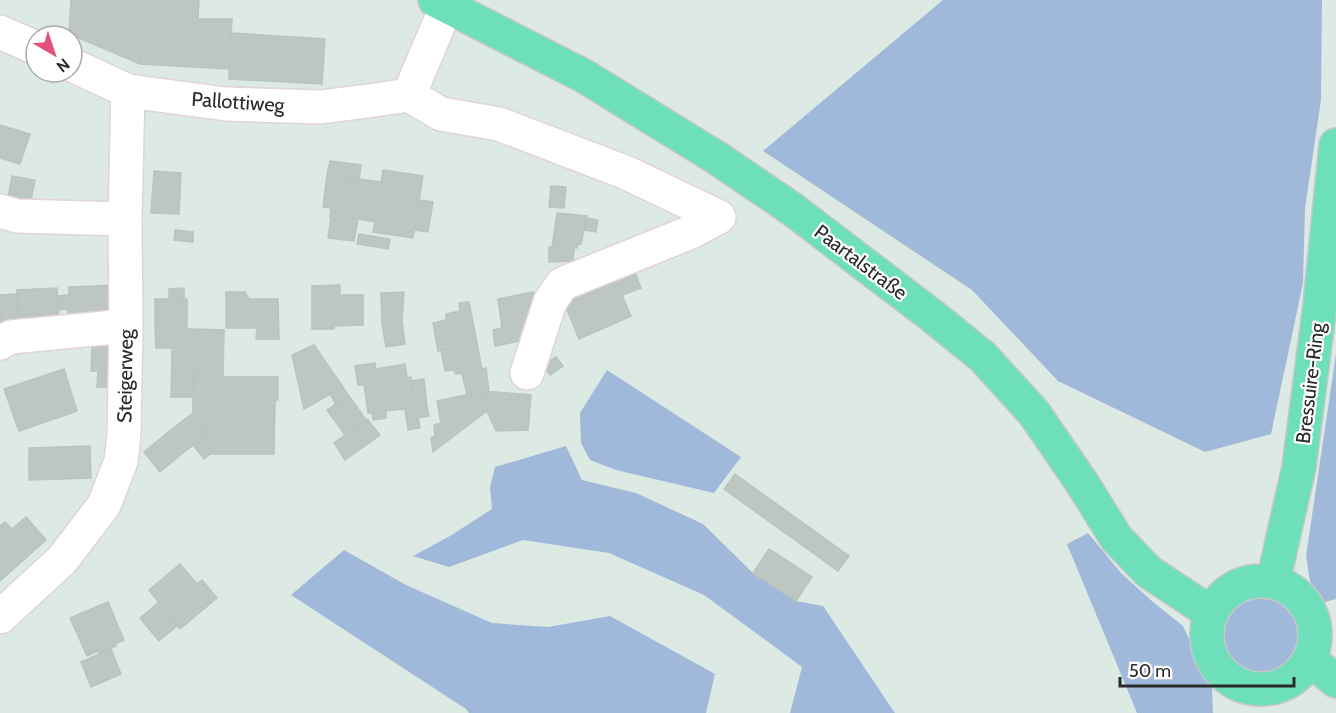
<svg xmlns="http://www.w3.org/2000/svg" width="1336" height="713" font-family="Cabin,sans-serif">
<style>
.green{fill:#a0b9da}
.building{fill:#bdc6c0;stroke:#b7c5bf;stroke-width:1.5}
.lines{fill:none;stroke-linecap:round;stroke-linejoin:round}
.minor-casing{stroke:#e1d3d7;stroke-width:36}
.major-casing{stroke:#c8c8c8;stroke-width:36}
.minor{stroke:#fff;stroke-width:33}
.major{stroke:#6ddfba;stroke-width:33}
.labels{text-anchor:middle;stroke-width:4.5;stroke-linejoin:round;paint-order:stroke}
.street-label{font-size:20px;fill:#2a2a2a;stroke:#fff}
</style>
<rect width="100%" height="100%" fill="#ddeae3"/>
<path class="green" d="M943 0H1322L1321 100 1305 208 1303 283 1271 434 1205 452 1058 381 972 290 763 151Z
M1336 354V599L1325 602C1309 595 1309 572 1306 556Z
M607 370 741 457 714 493 616 470 590 460 581 443 580 413Z
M566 446 582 480 636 493 703 524 753 573 796 601 823 606 895 713H790L802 667 704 595 609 553 523 540 449 567 413 556 450 536 492 509 490 487 495 467Z
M1088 533 1121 573 1153 602 1183 626 1192 645 1200 666 1212 687 1213 713H1137L1067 544Z
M344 550 406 585 492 623 548 627 610 616 715 674 706 713H469L466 709 291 595Z
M1221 637a39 39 0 1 1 78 0a39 39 0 1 1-78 0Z"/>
<path class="building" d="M71 0H144L140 64 69 34Z
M144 0H199L198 19H232L229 69 140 64Z
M231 33 325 39 322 84 229 79Z
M0 125 30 134 20 164 0 158Z
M330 161 361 165 359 180 327 175Z
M383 170 423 176 413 238 373 232Z
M154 171 181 173 179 214 151 213Z
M327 175 381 182 375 222 352 218V221L330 218 331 208 323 207Z
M12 176 35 180 30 206 7 202Z
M551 186 566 187 564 208 549 207Z
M419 200 433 202 428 232 415 230Z
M557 213 587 216 581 244 578 243 577 248 552 247Z
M331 218 352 221V218L358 219 354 241 328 238Z
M586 218 598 220 596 232 584 230Z
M175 230 193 232V242L174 240Z
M359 234 390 239 388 249 357 244Z
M549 247 574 248 573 261 549 262Z
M632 265 641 288 622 295 631 316 579 339 564 302 597 288 593 281Z
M116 285V320L68 322V309L58 310V296L69 295V287Z
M340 285V295H363V325L334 326V329H312V286Z
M57 288 59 326 18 329 17 290Z
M184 288V299H169V289Z
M226 292H245L249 299H278L279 339H256L257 328H226Z
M404 292 402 320 382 324 381 293Z
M533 292 539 322 534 338 495 346 493 330 502 328 498 299Z
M16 294 18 331 0 332V295Z
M155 299H187V328H155Z
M469 302 477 343 438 351 433 323 446 320V314L460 311 459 303Z
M402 320 405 344 386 347 382 324Z
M155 328 195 329 194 348H156Z
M195 329 224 330 223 376H193Z
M477 343 482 370 456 374 453 370 445 371 441 350Z
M314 345 343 387 304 409 292 355Z
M114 346 113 387H97L98 371H91L92 347Z
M172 348H194L193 397H171Z
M556 357 563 366 550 375 543 365Z
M375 363 376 369 405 364 407 378 411 377 414 408 368 413 364 385H358L355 366Z
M486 368 489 391 467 395 462 374Z
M64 369 77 411 19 431 4 389Z
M193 376 278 377V400L193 399Z
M424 379 427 407 414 408 411 381Z
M343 387 349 396 336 405 330 394Z
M485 391 487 411 433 452 431 438 435 436 434 425 441 423 437 401Z
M485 391 531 395 528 430 496 431 487 411Z
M349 396 366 420 345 435 327 410Z
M193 399 275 400 274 454H210L204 459 193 445 208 433 193 413Z
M427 407 429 416 418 418 420 428 408 430 405 409Z
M386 411V418L373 420 372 412Z
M193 413 208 433 183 453 167 433Z
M367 419 380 435 345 460 334 443Z
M167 433 183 453 160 472 144 452Z
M90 446 91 478 29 480V448Z
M735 474 849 556 838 571 724 489Z
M26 517 46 540 9 573 0 563V526L5 522 12 529Z
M769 549 812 577 796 601 753 573Z
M0 563 9 573 0 581Z
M180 564 197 584 202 580 217 598 180 629 149 590Z
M108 602 124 640 115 644 116 646 99 653 98 651 87 656 70 618Z
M159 602 177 626 159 641 140 618Z
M111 649 121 674 91 687 81 662Z"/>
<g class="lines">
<g class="minor-casing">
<path id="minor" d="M0 32 36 48
M72 65 128 91 226 104 320 107 368 101 409 95 441 114 499 124 627 173 719 217
M409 95 447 5
M0 211 17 216 125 219
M0 343 11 337 126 326
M527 373 550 302 562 284 691 232 719 217
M0 617 62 560 104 505 121 461 124 434 126 326 125 219 128 91"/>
</g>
<g class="major-casing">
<path id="major" d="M435 0 584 76 717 158 792 209 935 318 983 357 1034 413 1082 483 1117 539 1149 572 1211 613
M1207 635a54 54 0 1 1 108 0a54 54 0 1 1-108 0Z
M1273 582 1299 467 1320 305 1336 145
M1309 659 1336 681"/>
</g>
<use href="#minor" class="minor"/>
<use href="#major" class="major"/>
</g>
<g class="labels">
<g class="street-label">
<text transform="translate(238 102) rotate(4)" y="7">Pallottiweg</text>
<text transform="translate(861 262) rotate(37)" y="7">Paartalstraße</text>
<text transform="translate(125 376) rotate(-89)" y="7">Steigerweg</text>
<text transform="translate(1310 383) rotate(-83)" y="7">Bressuire-Ring</text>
</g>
</g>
<g transform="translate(54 54) rotate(141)"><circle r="28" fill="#ffffff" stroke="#aaaaaa" stroke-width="1.5"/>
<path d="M0-4.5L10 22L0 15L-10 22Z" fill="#e4517a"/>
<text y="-9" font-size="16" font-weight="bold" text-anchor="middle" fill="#2a2a2a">N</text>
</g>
<path d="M1120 677v9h174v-9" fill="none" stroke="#2a2a2a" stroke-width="3"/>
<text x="1129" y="677" font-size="18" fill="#2a2a2a" stroke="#ffffff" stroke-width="4.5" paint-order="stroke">50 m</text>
</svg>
